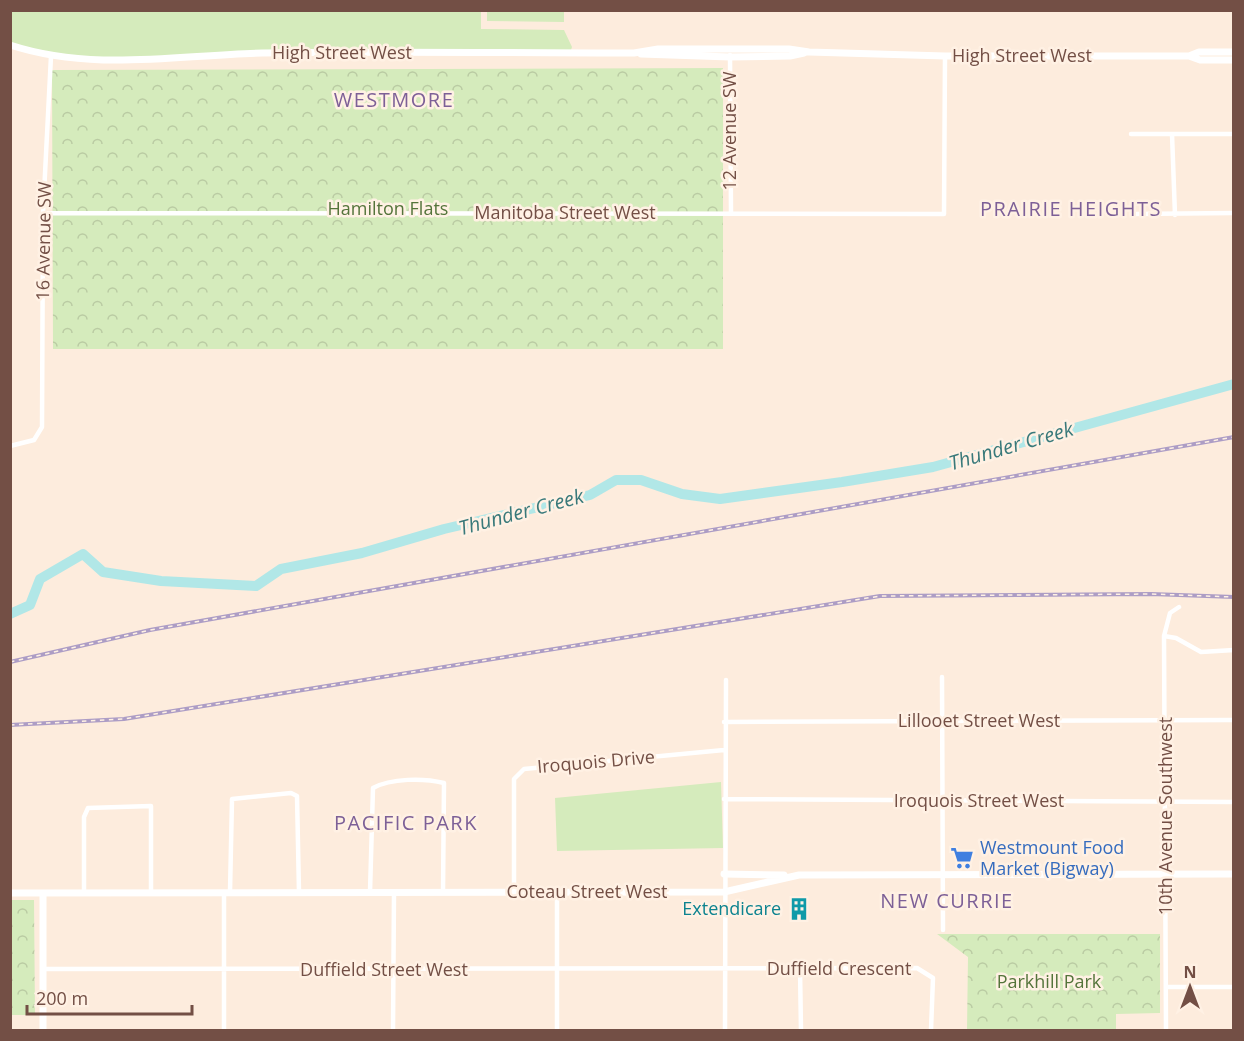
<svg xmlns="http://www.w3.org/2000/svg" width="1244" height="1041" font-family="'Open Sans',sans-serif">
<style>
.grass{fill:#d5ebbc}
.park{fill:url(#park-crowns)}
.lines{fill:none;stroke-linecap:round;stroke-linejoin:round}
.river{stroke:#b1e7e7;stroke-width:10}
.street{stroke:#fff;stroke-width:4.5}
.secondary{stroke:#fff;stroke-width:7}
.rail-casing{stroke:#ad9dc5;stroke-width:4}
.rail{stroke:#fff1e4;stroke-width:1.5;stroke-dasharray:4.5;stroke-linecap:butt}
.labels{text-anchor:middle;stroke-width:5;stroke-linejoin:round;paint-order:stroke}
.street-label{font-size:18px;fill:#734f45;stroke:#fff1e4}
.park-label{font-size:18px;fill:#54743a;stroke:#fff1e4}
.shop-label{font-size:18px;fill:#366cbe;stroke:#fff1e4;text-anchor:start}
.culture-label{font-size:18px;fill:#0d838f;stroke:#fff1e4;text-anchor:end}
.neighbourhood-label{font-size:20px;letter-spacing:1.5px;fill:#7d6097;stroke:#fff1e4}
.water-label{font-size:20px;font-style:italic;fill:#39797a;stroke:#fff1e4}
</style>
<defs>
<pattern id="park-crowns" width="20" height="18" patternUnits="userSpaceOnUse" patternTransform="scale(1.5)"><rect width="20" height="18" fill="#d5ebbc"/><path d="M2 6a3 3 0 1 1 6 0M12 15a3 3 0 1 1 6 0" fill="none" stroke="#bacba3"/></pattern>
</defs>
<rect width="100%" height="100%" fill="#fdecdd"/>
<path class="grass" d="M10 11H481V29L564 30 572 47 571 50 266 53 76 60 11 44Z
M487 11H564V22L487 21Z
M721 782 723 848 557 851 555 798Z"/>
<path class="park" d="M723 68V349H53L52 70Z
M11 900H34L35 1015H11Z
M937 934H1160V1013L1116 1014V1030H967L968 957Z"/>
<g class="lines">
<path class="river" d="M10 614 30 605 40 579 83 554 103 572 161 581 256 586 281 569 362 553 444 529 590 495 616 480H641L682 494 720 499 842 482 933 467 1234 384"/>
<path class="street" d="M730 55 731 213
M1131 134H1234
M1172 134 1175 215
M43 213 944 214 945 56
M1132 214 1234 213
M10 446 34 440 42 427 43 213 51 56
M1164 636 1176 638 1201 652 1234 650
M942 677 943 930
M724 722 1234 720
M724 799 1234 802
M224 892V1030
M230 892 232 799 291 793 297 796 299 892
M370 892 373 788C391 778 424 778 444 783L443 892
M514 892V779L524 769 724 750
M84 893V817L88 808 151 806V893
M43 969 917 968 933 978 931 1030
M800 969 801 1030
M1167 987H1234
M393 1030 394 892
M557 1030V892
M725 1030 726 680
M1166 1030 1164 636 1170 613 1179 607"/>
<path class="secondary" d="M10 45C93 72 177 55 262 53 386 51 510 53 634 53L658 49H789L809 52 945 56H1189L1199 52H1234
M641 54 730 57 790 56 804 53
M1189 56 1200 60H1234
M724 874 784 875
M10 893 724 892 799 875 1234 874
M43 893V1030"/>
<g class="rail-casing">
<path id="rail" d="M10 662 150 630 1234 437
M10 725 124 719 880 596 1151 594 1234 597"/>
</g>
<use href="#rail" class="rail"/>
</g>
<defs>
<g id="supermarket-bare" transform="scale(1.8)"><path d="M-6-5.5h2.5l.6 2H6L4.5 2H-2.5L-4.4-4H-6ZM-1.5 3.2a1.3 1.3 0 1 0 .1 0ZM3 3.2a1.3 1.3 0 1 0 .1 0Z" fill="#3f7fe0" stroke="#fff1e4" stroke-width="2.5" paint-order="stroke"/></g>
<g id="building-bare" transform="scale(1.8)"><path d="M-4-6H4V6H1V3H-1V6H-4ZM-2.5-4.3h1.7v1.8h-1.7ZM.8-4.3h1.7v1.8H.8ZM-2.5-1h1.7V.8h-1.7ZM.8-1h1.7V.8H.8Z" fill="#0f9aa8" stroke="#fff1e4" stroke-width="2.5" paint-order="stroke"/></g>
</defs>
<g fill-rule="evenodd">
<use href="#supermarket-bare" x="962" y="858"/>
<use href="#building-bare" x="799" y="909"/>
</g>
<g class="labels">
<g class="street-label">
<text x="342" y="59">High Street West</text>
<text x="1022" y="62">High Street West</text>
<text transform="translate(730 131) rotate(-90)" y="6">12 Avenue SW</text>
<text x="565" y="219">Manitoba Street West</text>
<text transform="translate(44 241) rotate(-89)" y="6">16 Avenue SW</text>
<text x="979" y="727">Lillooet Street West</text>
<text transform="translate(596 762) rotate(-5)" y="6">Iroquois Drive</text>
<text x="979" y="807">Iroquois Street West</text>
<text transform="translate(1166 816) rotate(-90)" y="6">10th Avenue Southwest</text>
<text x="587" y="898">Coteau Street West</text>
<text x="839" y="975">Duffield Crescent</text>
<text x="384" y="976">Duffield Street West</text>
</g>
<g class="park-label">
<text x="388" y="215">Hamilton Flats</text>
<text x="1049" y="988">Parkhill Park</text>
</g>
<g class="shop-label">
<text x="980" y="854">Westmount Food<tspan x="980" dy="21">Market (Bigway)</tspan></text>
</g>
<g class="culture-label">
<text x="781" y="915">Extendicare</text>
</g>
<g class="neighbourhood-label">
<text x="394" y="107">WESTMORE</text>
<text x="1071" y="216">PRAIRIE HEIGHTS</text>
<text x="406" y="830">PACIFIC PARK</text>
<text x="947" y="908">NEW CURRIE</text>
</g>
<g class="water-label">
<text transform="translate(1011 446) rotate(-16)" y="7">Thunder Creek</text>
<text transform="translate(521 512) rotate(-15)" y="7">Thunder Creek</text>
</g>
</g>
<rect width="1244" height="1041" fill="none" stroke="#734f45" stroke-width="24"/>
<g transform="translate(1190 987)" stroke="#fff1e4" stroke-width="4.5" paint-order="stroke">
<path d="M0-4.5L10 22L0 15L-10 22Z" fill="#734f45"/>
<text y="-9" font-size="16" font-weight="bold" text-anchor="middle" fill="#734f45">N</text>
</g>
<path d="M27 1005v9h165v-9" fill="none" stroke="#734f45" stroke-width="3"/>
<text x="36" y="1005" font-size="18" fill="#734f45" stroke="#fff1e4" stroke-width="4.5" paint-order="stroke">200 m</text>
</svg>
